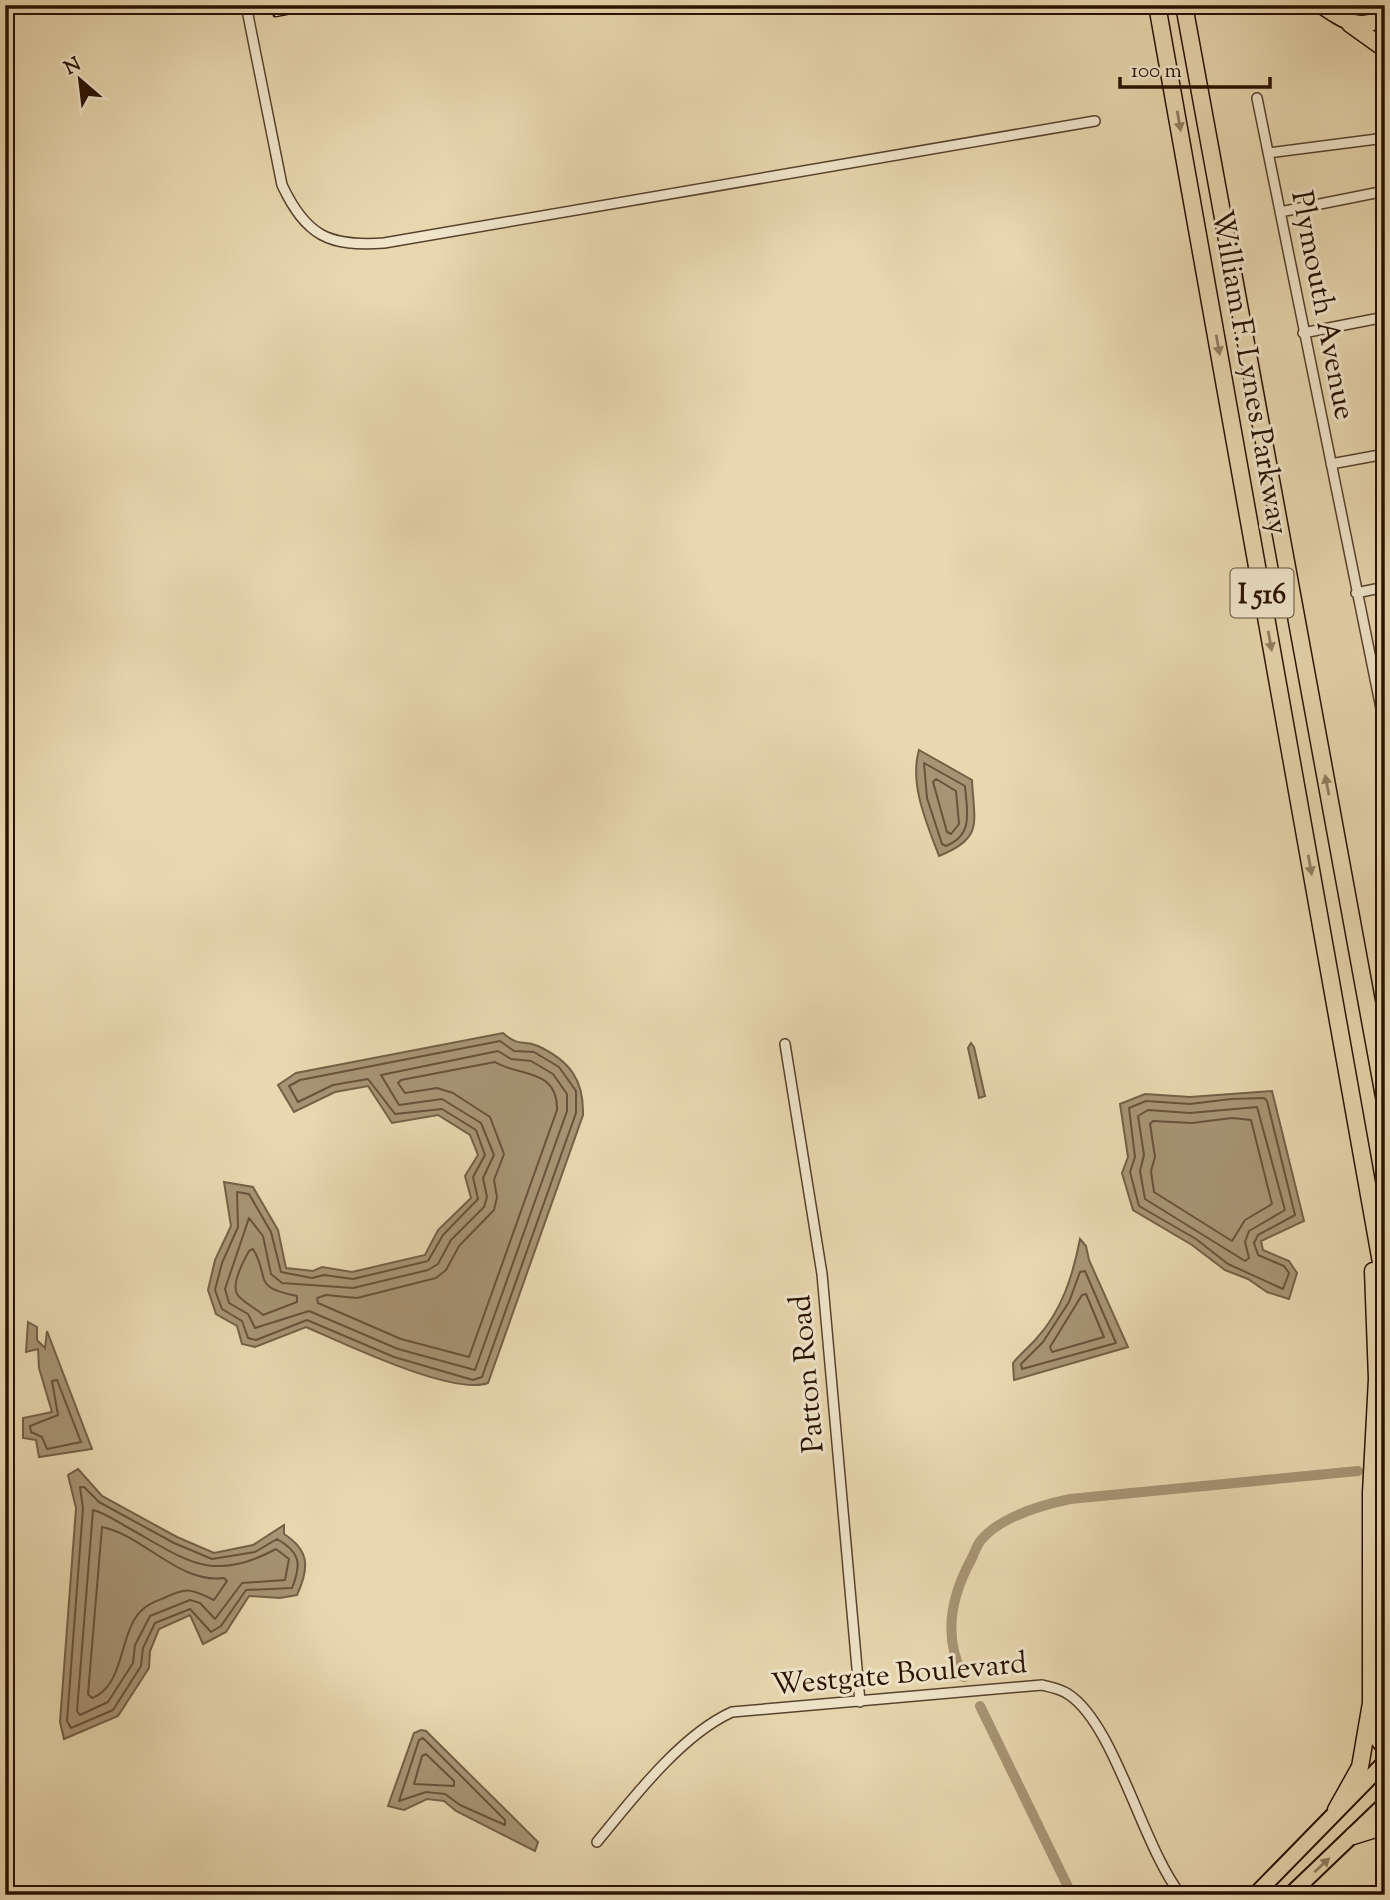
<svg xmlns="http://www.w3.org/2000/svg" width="1390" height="1900" font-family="'Sorts Mill Goudy',serif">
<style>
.water{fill:#a79474;stroke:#746046;stroke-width:2}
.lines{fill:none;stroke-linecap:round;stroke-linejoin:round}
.shore{stroke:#68523a;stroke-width:2}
.canal{stroke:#a79474;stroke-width:10}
.minor-casing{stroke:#58422c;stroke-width:12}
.primary-casing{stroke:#281100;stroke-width:18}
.motorway-casing{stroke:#281100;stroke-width:19}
.minor{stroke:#f0e5cb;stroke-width:9}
.primary{stroke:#e8d7af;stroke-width:14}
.motorway{stroke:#e8d7af;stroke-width:16}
.rail-casing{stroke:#281100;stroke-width:5}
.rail{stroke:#f0e5cb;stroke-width:2.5;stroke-dasharray:8;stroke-linecap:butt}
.oneway{fill:#927e60}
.labels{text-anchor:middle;stroke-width:6;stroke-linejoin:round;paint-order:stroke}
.shield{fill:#f0e5cb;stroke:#64513d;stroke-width:2}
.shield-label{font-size:28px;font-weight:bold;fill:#281100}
.street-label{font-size:30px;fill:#281100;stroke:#f0e5cb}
</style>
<rect width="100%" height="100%" fill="#e8d7af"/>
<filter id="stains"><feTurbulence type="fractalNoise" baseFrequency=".00286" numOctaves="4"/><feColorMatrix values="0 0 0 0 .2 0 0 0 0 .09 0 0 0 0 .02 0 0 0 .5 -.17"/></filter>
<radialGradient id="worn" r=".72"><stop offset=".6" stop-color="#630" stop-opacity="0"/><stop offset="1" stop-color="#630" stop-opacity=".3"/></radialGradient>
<path class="water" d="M919 750 972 780C974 823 984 838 939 856 927 824 909 784 919 750Z
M503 1033C520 1048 522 1039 538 1046 570 1061 584 1080 583 1115L488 1383C453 1396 343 1343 306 1327L255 1347 242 1344 237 1326 216 1314 208 1290 215 1260 231 1226 224 1182 253 1187 278 1230 286 1268 313 1271 322 1267 352 1272 425 1255 438 1230 471 1198 465 1176 478 1155 470 1135 438 1115 392 1123 368 1086 335 1092 294 1112 278 1085 296 1073Z
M971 1043 974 1047 985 1096 979 1098 968 1048Z
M1272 1091 1304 1221 1261 1241 1263 1250 1289 1261 1297 1273 1289 1299 1267 1292 1248 1279 1225 1270 1192 1245 1133 1210 1122 1173 1128 1157 1120 1104 1145 1094 1190 1097Z
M1080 1239 1086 1246 1089 1260 1128 1347 1014 1380 1013 1363C1020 1354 1029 1347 1036 1339 1062 1311 1073 1275 1080 1239Z
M28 1322 37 1327V1340L45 1348 47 1331 92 1449 39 1457 36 1440 23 1438V1418L52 1412 39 1368 38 1349 26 1352Z
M78 1469 102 1496 177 1537 214 1553 253 1545 284 1525V1534C309 1550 310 1567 297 1595L280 1598 249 1596 226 1632 203 1644 190 1615 159 1629 150 1651 149 1668 118 1716 64 1739 60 1722 76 1508 68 1475Z
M421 1730 426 1731 538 1842 535 1851 456 1811 444 1801 427 1799 404 1810 388 1806 414 1733Z"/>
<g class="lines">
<path class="shore" d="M924 763 965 786C967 811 974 835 946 846L942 844 927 798Z
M936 779 956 791 959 824 951 834 947 832 933 782Z
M500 1041 514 1051 534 1052 559 1067 576 1091V1113L482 1377 473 1380 394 1357 307 1320 256 1340 248 1338 242 1321 222 1309 215 1290 222 1263 238 1227 237 1192 249 1194 271 1232 281 1272 312 1278 324 1275 353 1279 428 1261 443 1235 478 1199 473 1177 485 1155 476 1130 442 1109 395 1114 368 1079 333 1085 298 1102 289 1086 300 1080Z
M498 1051 511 1059 531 1061 553 1074 567 1094V1111L475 1370 398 1349 309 1311 255 1328 248 1314 229 1303 225 1289 249 1218 263 1236 271 1274 282 1283 353 1288 428 1270 438 1264 451 1240 484 1207 487 1197 483 1178 494 1155 481 1123 442 1099 399 1105 381 1075Z
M495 1062C519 1077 558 1068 557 1110L469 1357 401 1339 318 1303 317 1298 326 1295 357 1298 436 1278 446 1270 459 1246 494 1210 497 1197 494 1180 504 1154 490 1117 453 1093 437 1088 405 1093 398 1083 401 1080Z
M1231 1099 1264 1098 1267 1101 1295 1215 1258 1235 1254 1243 1258 1255 1284 1266 1289 1273 1283 1289 1228 1264 1196 1239 1139 1206 1130 1172 1135 1157 1129 1108 1146 1101 1190 1104Z
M1257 1107 1285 1210 1249 1231 1245 1242 1249 1258 1245 1261 1145 1199 1140 1171 1144 1155 1138 1116 1148 1110 1190 1113Z
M1232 1118 1251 1120 1272 1204 1245 1220 1232 1241 1154 1192 1151 1171 1155 1157 1150 1124 1153 1121 1192 1123Z
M253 1249C271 1278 250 1287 297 1296V1302L263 1315C257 1309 241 1301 237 1294 231 1283 244 1260 249 1251Z
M1085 1271 1116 1343 1022 1369 1021 1364 1043 1342 1069 1302 1080 1272Z
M1086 1294 1104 1337 1052 1352 1050 1347 1082 1295Z
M57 1380 81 1442 47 1449 42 1437 31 1432 30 1426 58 1415 52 1381Z
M80 1487H84L99 1502 174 1543 212 1559 255 1552 277 1539C300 1552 302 1563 292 1588L246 1590 221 1626 211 1632 190 1609 155 1623 143 1648 141 1666 113 1710 71 1728 67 1721 83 1508Z
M93 1510C105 1513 116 1521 127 1527 186 1560 211 1584 276 1549L289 1559 285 1580 242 1583 215 1619 200 1603 190 1600 150 1616 135 1645 133 1663 108 1702 80 1715 77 1711Z
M102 1527C143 1535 179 1584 224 1578L227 1581 214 1600C191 1590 190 1586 164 1598 156 1601 147 1604 141 1611 119 1632 125 1686 92 1698L88 1694Z
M423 1738 505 1820V1825L460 1805 445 1794 426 1792 399 1801 419 1740Z
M426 1754 454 1781V1786L414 1784 422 1756Z"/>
<path class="canal" d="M964 1677C942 1637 951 1596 972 1558 975 1552 977 1544 982 1539 1002 1516 1042 1505 1070 1499L1358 1471
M980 1706 1072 1895"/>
<g class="minor-casing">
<path id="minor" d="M246 5 282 185C306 236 329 247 384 243L1095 121
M1257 98 1385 728
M1268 153 1385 138
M1280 212 1385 191
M1303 333 1385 317
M1331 464 1385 454
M1356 593 1385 587
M785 1044 822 1274 860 1702
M597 1842C633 1798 681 1735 732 1712L1042 1685C1051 1687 1061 1689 1068 1694 1115 1724 1142 1846 1181 1895"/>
</g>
<g class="primary-casing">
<path id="primary" d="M1255 1895 1385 1762
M1290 1895 1385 1804"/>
</g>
<g class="motorway-casing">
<path id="motorway" d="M1157 5 1385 1285
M1184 5 1385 1102
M1321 5C1342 19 1361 34 1385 15
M1350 24 1385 49
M1373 1712 1379 1740 1385 1748
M1336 1810 1360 1767 1371 1703V1493L1377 1379 1373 1271
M1353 1836 1385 1826"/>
</g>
<use href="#minor" class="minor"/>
<use href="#primary" class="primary"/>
<use href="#motorway" class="motorway"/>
<g class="rail-casing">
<path id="rail" d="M275 15 329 5"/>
</g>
<use href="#rail" class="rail"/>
</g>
<defs><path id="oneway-solid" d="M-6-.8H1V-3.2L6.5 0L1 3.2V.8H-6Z" transform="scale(1.75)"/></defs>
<g class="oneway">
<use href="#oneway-solid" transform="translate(1179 121) rotate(80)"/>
<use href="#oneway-solid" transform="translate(1218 345) rotate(80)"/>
<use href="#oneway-solid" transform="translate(1270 641) rotate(80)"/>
<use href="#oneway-solid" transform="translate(1327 785) rotate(-101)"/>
<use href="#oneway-solid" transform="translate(1310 865) rotate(80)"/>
<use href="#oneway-solid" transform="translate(1322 1865) rotate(-43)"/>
</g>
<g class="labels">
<rect class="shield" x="1230.5" y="568.5" width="63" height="49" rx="5"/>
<g class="shield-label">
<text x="1262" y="603">I 516</text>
</g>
<g class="street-label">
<text transform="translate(1324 305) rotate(79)" y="10">Plymouth Avenue</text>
<text transform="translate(1251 372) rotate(80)" y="10">William F. Lynes Parkway</text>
<text transform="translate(806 1374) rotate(-95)" y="10">Patton Road</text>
<text transform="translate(899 1673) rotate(-5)" y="10">Westgate Boulevard</text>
</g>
</g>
<rect width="1390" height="1900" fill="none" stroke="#e8d7af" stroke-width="28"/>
<rect x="7" y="7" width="1376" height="1886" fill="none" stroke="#281100" stroke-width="3.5"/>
<rect x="14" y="14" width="1362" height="1872" fill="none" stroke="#281100" stroke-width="2"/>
<g transform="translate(80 80) rotate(332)" stroke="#f0e5cb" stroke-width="5" paint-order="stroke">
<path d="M0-5L12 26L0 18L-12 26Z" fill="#281100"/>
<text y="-10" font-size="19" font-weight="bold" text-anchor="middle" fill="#281100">N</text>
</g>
<path d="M1120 77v10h150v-10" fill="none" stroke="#281100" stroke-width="3.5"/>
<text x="1131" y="77" font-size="21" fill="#281100" stroke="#f0e5cb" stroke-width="5" paint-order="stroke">100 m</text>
<rect width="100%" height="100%" filter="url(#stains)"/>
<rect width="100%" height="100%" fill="url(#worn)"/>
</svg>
